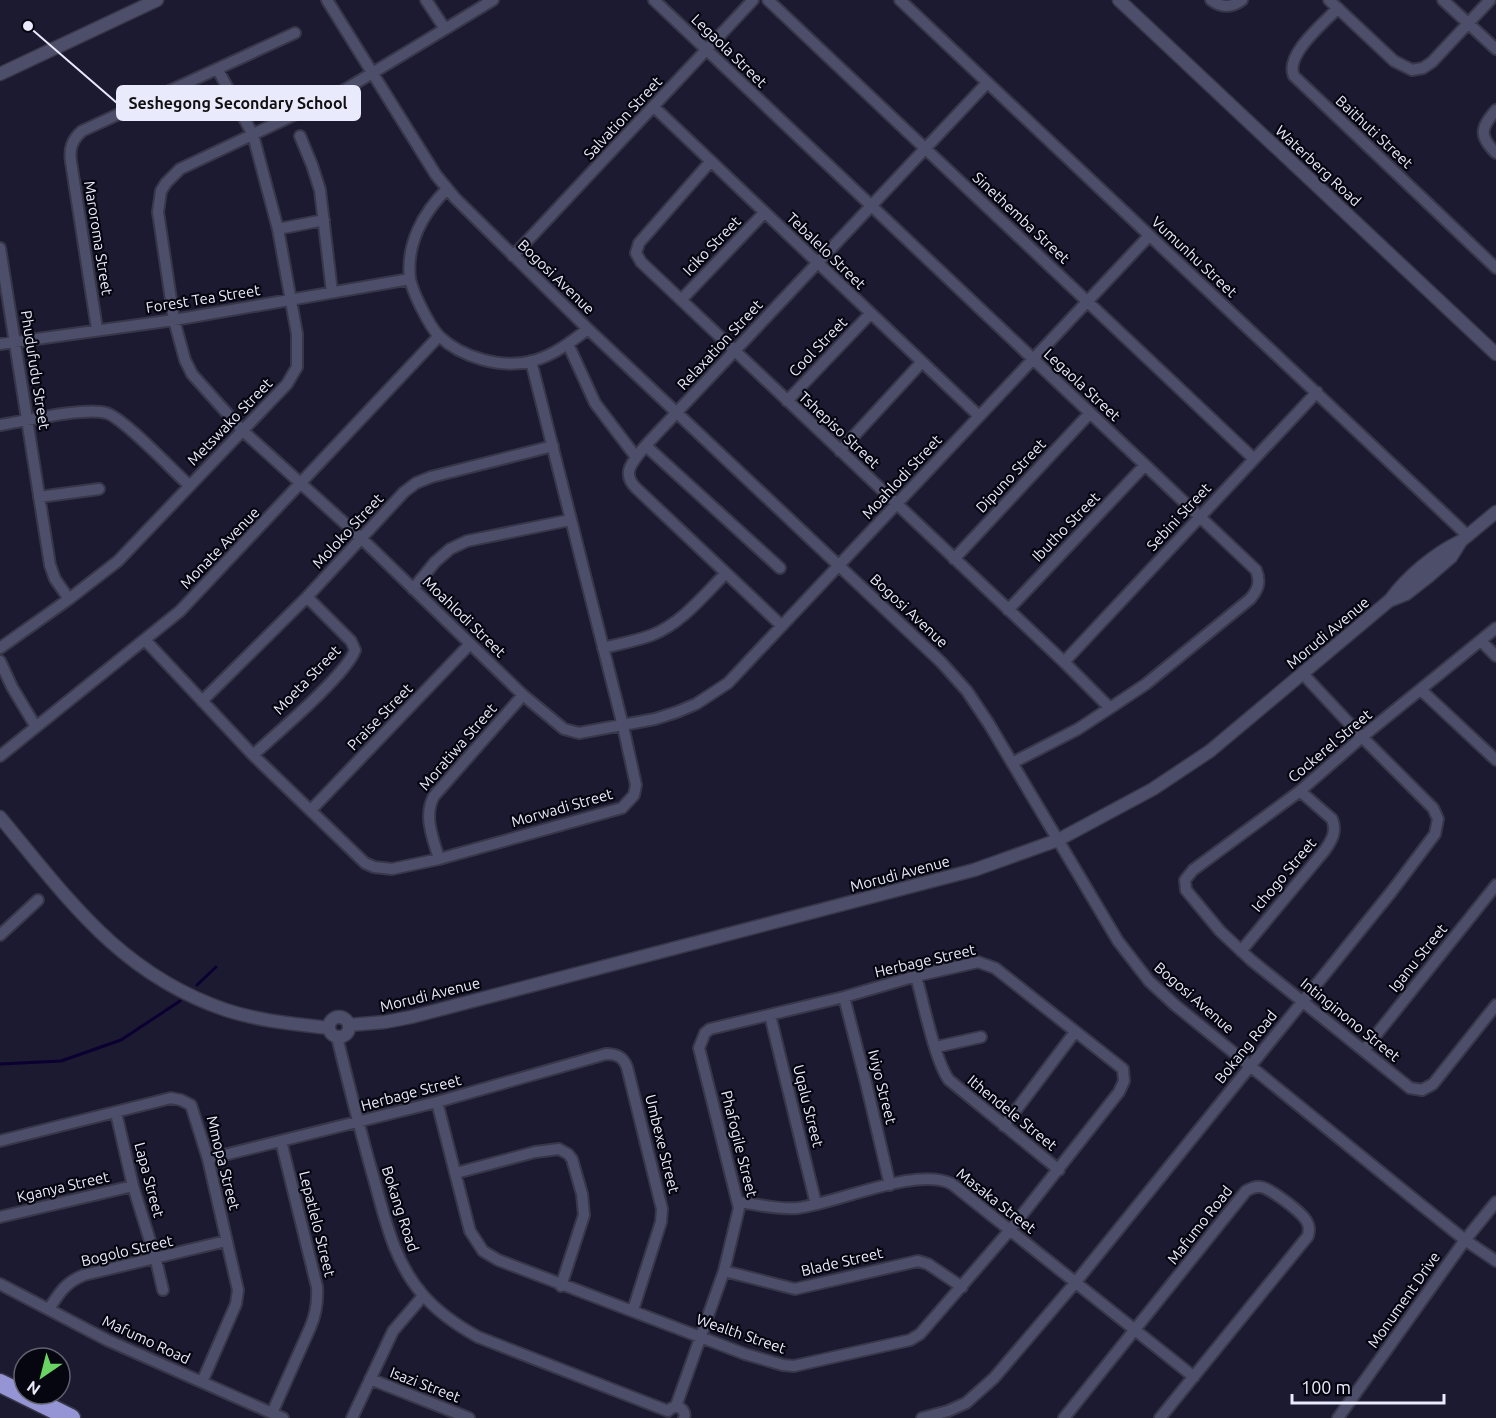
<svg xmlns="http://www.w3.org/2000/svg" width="1496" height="1418" font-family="Ubuntu,sans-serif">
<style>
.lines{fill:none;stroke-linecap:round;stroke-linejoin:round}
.stream{stroke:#0b0031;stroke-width:3}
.minor-casing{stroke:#38374a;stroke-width:14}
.tertiary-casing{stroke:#38374a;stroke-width:15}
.motorway-casing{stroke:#38374a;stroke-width:21}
.minor{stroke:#4d4e69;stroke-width:10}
.tertiary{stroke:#4d4e69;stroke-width:12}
.motorway{stroke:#9595d5;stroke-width:18}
.labels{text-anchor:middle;stroke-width:4.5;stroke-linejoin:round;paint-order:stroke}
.street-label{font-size:15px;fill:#e9eafb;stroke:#060610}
.leader{fill:none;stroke:#e9eafb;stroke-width:2}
.callout-dot{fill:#e9eafb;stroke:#060610;stroke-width:2}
.callout{fill:#e9eafb;stroke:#e9eafb;stroke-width:2}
.callout-label{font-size:16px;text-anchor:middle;font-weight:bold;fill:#111}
</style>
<rect width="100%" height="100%" fill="#1b1a31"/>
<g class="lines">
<path class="stream" d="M197 985 216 967
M0 1064 61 1061 121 1040 180 1001"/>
<g class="minor-casing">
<path id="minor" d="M327 0 436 175 455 198 588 329 941 662 967 691 989 724 1118 941 1149 981 1175 1005 1420 1204 1465 1240 1496 1261
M426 0 445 29
M493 0 336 95 180 169 166 183 161 191 158 212 174 320 185 360 192 374 242 430 361 538 523 695 564 729 579 733 655 719 677 712 696 704 728 683 1149 236
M654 0 1256 570C1261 582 1258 590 1250 599L1146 684 1110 708 1078 729 1012 763
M768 0 1253 458
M900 0 1468 536
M1211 0C1222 8 1231 8 1242 0
M1329 0 1394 61 1412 70 1423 68 1432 62 1490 0
M1443 0 1496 49
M1338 8C1324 23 1284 55 1294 76L1496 268
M654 107 978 415
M1496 110C1481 128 1478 135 1496 153
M300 136 312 165 320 190 332 292
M711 161 639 243 636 253 641 262 1064 662 1110 708
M447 189C423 213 406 244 410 279 412 288 416 297 420 305 425 315 431 328 439 336 462 358 502 369 533 361 554 355 571 342 588 329
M278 229 324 220
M0 248 50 565 55 579 69 599
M513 256 753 0
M681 300 764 213
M97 329 71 162C69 148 72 140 82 131L295 33
M0 344 174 320 410 279
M568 344 595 403 636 457
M787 401 870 314
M0 425C24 421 85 407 106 413 123 417 174 472 190 486
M646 446 780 568
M840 451 921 363
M39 497 99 489
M954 559 1090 413
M413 589 435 562 450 549 467 541 570 520
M1008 610 1145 465
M782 626 636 488C631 483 628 478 629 471 631 457 667 424 677 412L987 83
M1496 628 1362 737 1300 791 1193 870 1185 880 1186 890 1220 931 1251 960 1410 1088 1422 1090 1433 1084 1496 1005
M146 641 253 755 365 863 374 867 392 869 439 859 622 808 634 795 636 785 623 726 531 361
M1481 641 1496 656
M0 648 69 599 118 561 287 384 297 367V334L278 229 253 135 218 70
M603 648C619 644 636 641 652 635 682 623 704 595 726 573
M0 661 12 687 36 727
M1064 662 1317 392
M1421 690 1496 760
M202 701 307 597 404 492 416 483 431 477 553 446
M253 755C275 735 347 674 355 650L351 641 307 597
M0 756 180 611 439 336
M311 810 470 644
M439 859C433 838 423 816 434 796L523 695
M0 935 38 900
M1241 951 1325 850C1332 840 1337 831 1332 819L1300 791
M916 976C923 1001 935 1061 949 1080L1059 1170
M844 997 866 1083 890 1185
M770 1015 816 1204
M337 1037C349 1086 361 1134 375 1183 386 1223 395 1263 423 1295 438 1312 458 1326 478 1337L668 1411
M936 1047 981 1037
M1364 1050 1496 885
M437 1102 470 1231 483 1251 498 1260 745 1354 783 1365 794 1366 910 1340 920 1334 1010 1230 1119 1092 1124 1081 1123 1069 995 968 978 962 916 976 844 997 710 1029 705 1033 699 1048 739 1208 724 1271 676 1406
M116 1113 133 1186 156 1260 163 1290
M1004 1126 1075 1032
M0 1141 171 1098 181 1100 191 1105 208 1159 238 1290 236 1304 202 1382
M208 1159 437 1102 606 1054C617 1054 623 1057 627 1067L662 1209 661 1222 633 1310
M456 1173 535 1152 559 1149 568 1154 572 1159 582 1194 584 1215 561 1286
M738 1202C757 1204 779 1210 798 1208 838 1203 917 1166 952 1184L1194 1377
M0 1217 133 1186
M724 1271 795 1289 918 1261 928 1264 962 1287
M0 1284 107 1340 283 1418
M49 1309C59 1293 66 1282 84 1275L226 1241
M370 1379 469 1418
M670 1409 676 1406C682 1408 686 1412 684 1418
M272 1413 310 1328C316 1314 318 1302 317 1287L281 1141
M352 1418 393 1331 423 1296
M922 1418 948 1411 966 1403 994 1378 1075 1283 1392 891 1435 834 1438 819 1433 808 1362 737 1303 674
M1064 1418 1246 1191C1250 1189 1255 1186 1260 1187 1269 1187 1303 1213 1307 1222 1310 1227 1309 1231 1308 1236L1160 1418
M1338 1418 1465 1240 1496 1202"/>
</g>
<g class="tertiary-casing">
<path id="tertiary" d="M1119 0 1496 354
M0 74 157 0
M1391 600 1406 594 1429 576 1451 557 1461 541 1496 512
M0 817C68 899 120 974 226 1010 259 1021 295 1024 329 1028
M329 1027a10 10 0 1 1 20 0a10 10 0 1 1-20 0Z
M349 1025 385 1022 411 1017 974 870 1058 840 1153 789 1210 751 1390 600C1408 576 1434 554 1461 541"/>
</g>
<g class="motorway-casing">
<path id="motorway" d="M0 1383 71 1418"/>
</g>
<use href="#minor" class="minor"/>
<use href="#tertiary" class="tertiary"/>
<use href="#motorway" class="motorway"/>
</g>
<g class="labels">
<g class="street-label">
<text transform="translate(729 51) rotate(44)" y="5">Legaola Street</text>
<text transform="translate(623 118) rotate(-47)" y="5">Salvation Street</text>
<text transform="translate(1374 132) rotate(43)" y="5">Baithuti Street</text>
<text transform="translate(1318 166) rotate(43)" y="5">Waterberg Road</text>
<text transform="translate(1021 218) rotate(43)" y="5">Sinethemba Street</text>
<text transform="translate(98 238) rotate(81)" y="5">Maroroma Street</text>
<text transform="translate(712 246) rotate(-46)" y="5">Iciko Street</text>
<text transform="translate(826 251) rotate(44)" y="5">Tebalelo Street</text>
<text transform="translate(1194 257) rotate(43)" y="5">Vumunhu Street</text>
<text transform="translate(556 277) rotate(44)" y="5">Bogosi Avenue</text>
<text transform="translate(203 299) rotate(-9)" y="5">Forest Tea Street</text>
<text transform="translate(720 345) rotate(-47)" y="5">Relaxation Street</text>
<text transform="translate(818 347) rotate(-46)" y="5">Cool Street</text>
<text transform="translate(35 370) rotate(81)" y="5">Phudufudu Street</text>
<text transform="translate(1082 385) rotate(43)" y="5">Legaola Street</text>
<text transform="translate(230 422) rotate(-46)" y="5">Metswako Street</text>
<text transform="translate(839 430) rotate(43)" y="5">Tshepiso Street</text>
<text transform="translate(1011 476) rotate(-47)" y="5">Dipuno Street</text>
<text transform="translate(902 477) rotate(-47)" y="5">Moahlodi Street</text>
<text transform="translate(1179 517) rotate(-47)" y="5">Sebini Street</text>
<text transform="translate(1066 527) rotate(-46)" y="5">Ibutho Street</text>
<text transform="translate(348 531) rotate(-47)" y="5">Moloko Street</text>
<text transform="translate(220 548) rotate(-46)" y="5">Monate Avenue</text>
<text transform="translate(909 611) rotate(43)" y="5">Bogosi Avenue</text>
<text transform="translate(464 617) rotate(44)" y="5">Moahlodi Street</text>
<text transform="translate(1328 633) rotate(-40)" y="5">Morudi Avenue</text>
<text transform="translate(307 680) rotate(-46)" y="5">Moeta Street</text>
<text transform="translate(380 717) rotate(-46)" y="5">Praise Street</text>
<text transform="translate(1330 746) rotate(-40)" y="5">Cockerel Street</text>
<text transform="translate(458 747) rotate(-49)" y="5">Moratiwa Street</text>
<text transform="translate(562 808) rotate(-16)" y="5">Morwadi Street</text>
<text transform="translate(900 874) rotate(-15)" y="5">Morudi Avenue</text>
<text transform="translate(1284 875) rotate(-50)" y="5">Ichogo Street</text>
<text transform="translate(1418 958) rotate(-51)" y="5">Iganu Street</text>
<text transform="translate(925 961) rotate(-13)" y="5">Herbage Street</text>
<text transform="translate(430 995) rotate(-14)" y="5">Morudi Avenue</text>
<text transform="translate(1194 998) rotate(41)" y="5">Bogosi Avenue</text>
<text transform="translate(1350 1020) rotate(39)" y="5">Intinginono Street</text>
<text transform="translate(1246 1047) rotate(-51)" y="5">Bokang Road</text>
<text transform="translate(882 1087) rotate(76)" y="5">Iviyo Street</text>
<text transform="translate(411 1093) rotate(-15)" y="5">Herbage Street</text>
<text transform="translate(808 1106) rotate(76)" y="5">Uqalu Street</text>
<text transform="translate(1012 1113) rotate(39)" y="5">Ithendele Street</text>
<text transform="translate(662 1144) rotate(76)" y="5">Umbexe Street</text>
<text transform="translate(739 1144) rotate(76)" y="5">Phafogile Street</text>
<text transform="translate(223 1163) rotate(76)" y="5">Mmopa Street</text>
<text transform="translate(149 1180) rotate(75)" y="5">Lapa Street</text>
<text transform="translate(63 1187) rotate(-13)" y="5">Kganya Street</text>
<text transform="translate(996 1201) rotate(38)" y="5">Masaka Street</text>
<text transform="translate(400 1209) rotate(72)" y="5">Bokang Road</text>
<text transform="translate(317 1224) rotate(76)" y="5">Lepatlelo Street</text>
<text transform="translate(1200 1225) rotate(-52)" y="5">Mafumo Road</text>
<text transform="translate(127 1251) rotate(-13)" y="5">Bogolo Street</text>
<text transform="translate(842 1262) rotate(-13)" y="5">Blade Street</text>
<text transform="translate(1404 1300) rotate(-55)" y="5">Monument Drive</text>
<text transform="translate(741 1334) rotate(19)" y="5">Wealth Street</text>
<text transform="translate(146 1340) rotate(25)" y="5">Mafumo Road</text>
<text transform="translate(425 1385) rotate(21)" y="5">Isazi Street</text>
</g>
</g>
<path class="leader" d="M28 26L117 103"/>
<circle class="callout-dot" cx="28" cy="26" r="6"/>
<rect class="callout" x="117" y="86" width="243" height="34" rx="6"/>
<g class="callout-label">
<text x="238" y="109">Seshegong Secondary School</text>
</g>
<g transform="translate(42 1376) rotate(215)"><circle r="28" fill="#060610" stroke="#61616e" stroke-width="1.5"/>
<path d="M0-4.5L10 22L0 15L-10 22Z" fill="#69d464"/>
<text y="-9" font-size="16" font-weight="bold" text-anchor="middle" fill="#e9eafb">N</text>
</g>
<path d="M1292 1394v9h152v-9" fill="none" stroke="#e9eafb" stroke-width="3"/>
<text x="1301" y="1394" font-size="18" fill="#e9eafb" stroke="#060610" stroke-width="4.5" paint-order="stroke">100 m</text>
</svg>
